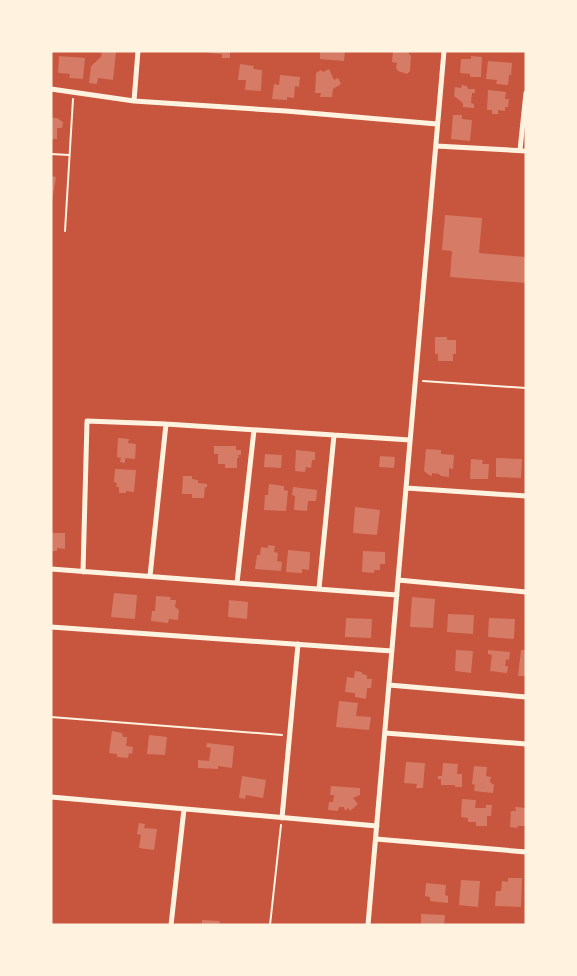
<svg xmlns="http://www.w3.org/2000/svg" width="577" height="976" font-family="Raleway,sans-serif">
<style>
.building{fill:#d67c66}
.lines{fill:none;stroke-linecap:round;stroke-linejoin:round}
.path{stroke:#fff3e0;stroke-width:2}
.minor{stroke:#fff3e0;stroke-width:5}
</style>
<rect width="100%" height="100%" fill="#c8553d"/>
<path class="building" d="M102 51 116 52 113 80 98 78 97 84 89 83 91 66 101 57Z
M209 51H230V58H222V54L209 53Z
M320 51H345L344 61 320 59Z
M393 51H409V55H411L410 71 407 74 398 71 396 68 397 63 392 62Z
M59 56 85 58 83 79 69 78 70 74 58 73Z
M471 56 482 57 481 77H470V74L460 73 461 59H471Z
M488 61 512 63 511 76 509 74 508 85 496 84 497 80 486 79Z
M240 64 254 66 253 69 262 70 261 91 245 90 246 80H238Z
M329 69 334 80 338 78 341 84 333 89 332 97H320L321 93H315L316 73 321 70 323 72Z
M280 75 300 77 299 87 295 86 294 98 287 97V100L272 99 274 84 279 85Z
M462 85 467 86 468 89H475V93H472L471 103 474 104V108L463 107V103L454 96 455 87 461 88Z
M488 90 506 92 505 99H509L508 107H505V111L498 110V114H492V110H487Z
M453 115H462V119L472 120 470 141 451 139Z
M51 118H57L63 122 62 128H57V139H51Z
M51 176 56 177 52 201H51Z
M445 215 482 218 479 253 526 257V283L450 277 452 251 442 250Z
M435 337H447V340H456V354H453V361H438V354H435Z
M118 438 129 439 128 443 136 444 135 459 125 458V463L120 462 121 458 117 457Z
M214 446H236V450H241V455H238L239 458H237V468H225V464H218V454H214Z
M426 449 441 450V454L454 455 453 469 449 468V477L441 476 439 474 432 473V476L429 475 424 471Z
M296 450 315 452V460H312L311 468 306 467 305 472 295 471Z
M265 454 282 455 281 468 264 467Z
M380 456 395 457 394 468 379 467Z
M496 458 522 459 521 478 496 477Z
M471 459 483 460 482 464H489L488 479H470Z
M115 469 136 470 134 492 126 491V493H119V487H116L117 483 114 482Z
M183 476H192V479L198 480V483L207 484V487H205L204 498H192V494H182Z
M269 484 284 486V490L288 491 286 511 264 510 265 495H268Z
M293 487 317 490 316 501H308L307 511 294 510 295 496 292 495Z
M355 507 380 510 377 535 353 533Z
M51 533H65V549L57 548V551H51Z
M268 545 275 546 274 552 278 553 277 561 282 562 281 571 255 569 257 555H260L261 547 268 548Z
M288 550 310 552 309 570 302 569V573L286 572Z
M363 551 385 552V564H380V570H374V573L362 572Z
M114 593 137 595 135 619 111 617Z
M156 596 171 597 170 600H176L175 607 179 610 178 620 169 619 168 623 151 621 152 611H155Z
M412 597 435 599 433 628 410 627Z
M229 600 248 602 247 619 228 617Z
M448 614 474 615 473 634 447 632Z
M346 618 372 619 371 638 345 637Z
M489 618 515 619 514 639 488 637Z
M456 650 473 651 471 673 455 671Z
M488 650 510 652 509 660 506 659 505 666H508L507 673 490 671 492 655 488 654Z
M521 650H526V676H518Z
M355 671 362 672V674L367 675V679H372L371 688H367L366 699 355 697V693L345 692 347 677 354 678Z
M339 701 358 703 356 716 371 717 369 730 336 727Z
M112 731 122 733 123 737H127L126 746 133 747 132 754 129 753 128 758 117 757V754L109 753Z
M149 735 167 737 165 755 147 754Z
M207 743 234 746 232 768 218 766V769L198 768V760L209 761 211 748 206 747Z
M406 762 425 763 423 788H416L417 784 404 783Z
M443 763 458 764 457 774H462V787H455V785H441V779H438V776H442Z
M474 766 487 767 486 776 491 777 490 782 494 785 493 793 474 791 475 785 472 784Z
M242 776 266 780 263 798 246 795 245 799 239 798Z
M331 786 360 788V795L353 798 358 804 350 811 348 808 345 811 344 807H339L338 811 328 810 329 802H333L334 795H330Z
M462 799 476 800 475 808H486V805H492L491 816H487V826H476V822H468V818L461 817Z
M515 807 526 808V826H518L517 828 510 827 511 811H516Z
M139 823 145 824 144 828 157 829 154 850 139 848 141 835 137 834Z
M508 878H522L521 907 495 906 496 891H501L502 881 508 882Z
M461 880 480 881 478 907 459 905Z
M426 883 446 885 445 895 448 896V903L430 901V897L425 896Z
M421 914 445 915 444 925H421Z
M202 920 220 921 219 925H202Z"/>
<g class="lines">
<path class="path" d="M51 154 69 155
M65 231 73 99
M423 381 526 388
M51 717 282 735
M270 925 281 825"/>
<path class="minor" d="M51 89 134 101 286 111 437 124
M134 101 138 51
M436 146 526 151
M520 150 526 93
M406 488 526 496
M51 569 397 595
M83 572 87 421 166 424 410 440
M150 576 166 424
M398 580 526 592
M237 583 254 430
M319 589 334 435
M51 627 392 651
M389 685 526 697
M385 733 526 744
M51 797 377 826
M282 818 298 644
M376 839 526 852
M171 925 184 809
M368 925 444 51"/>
</g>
<rect width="577" height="976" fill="none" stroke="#fff3e0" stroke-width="105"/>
</svg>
